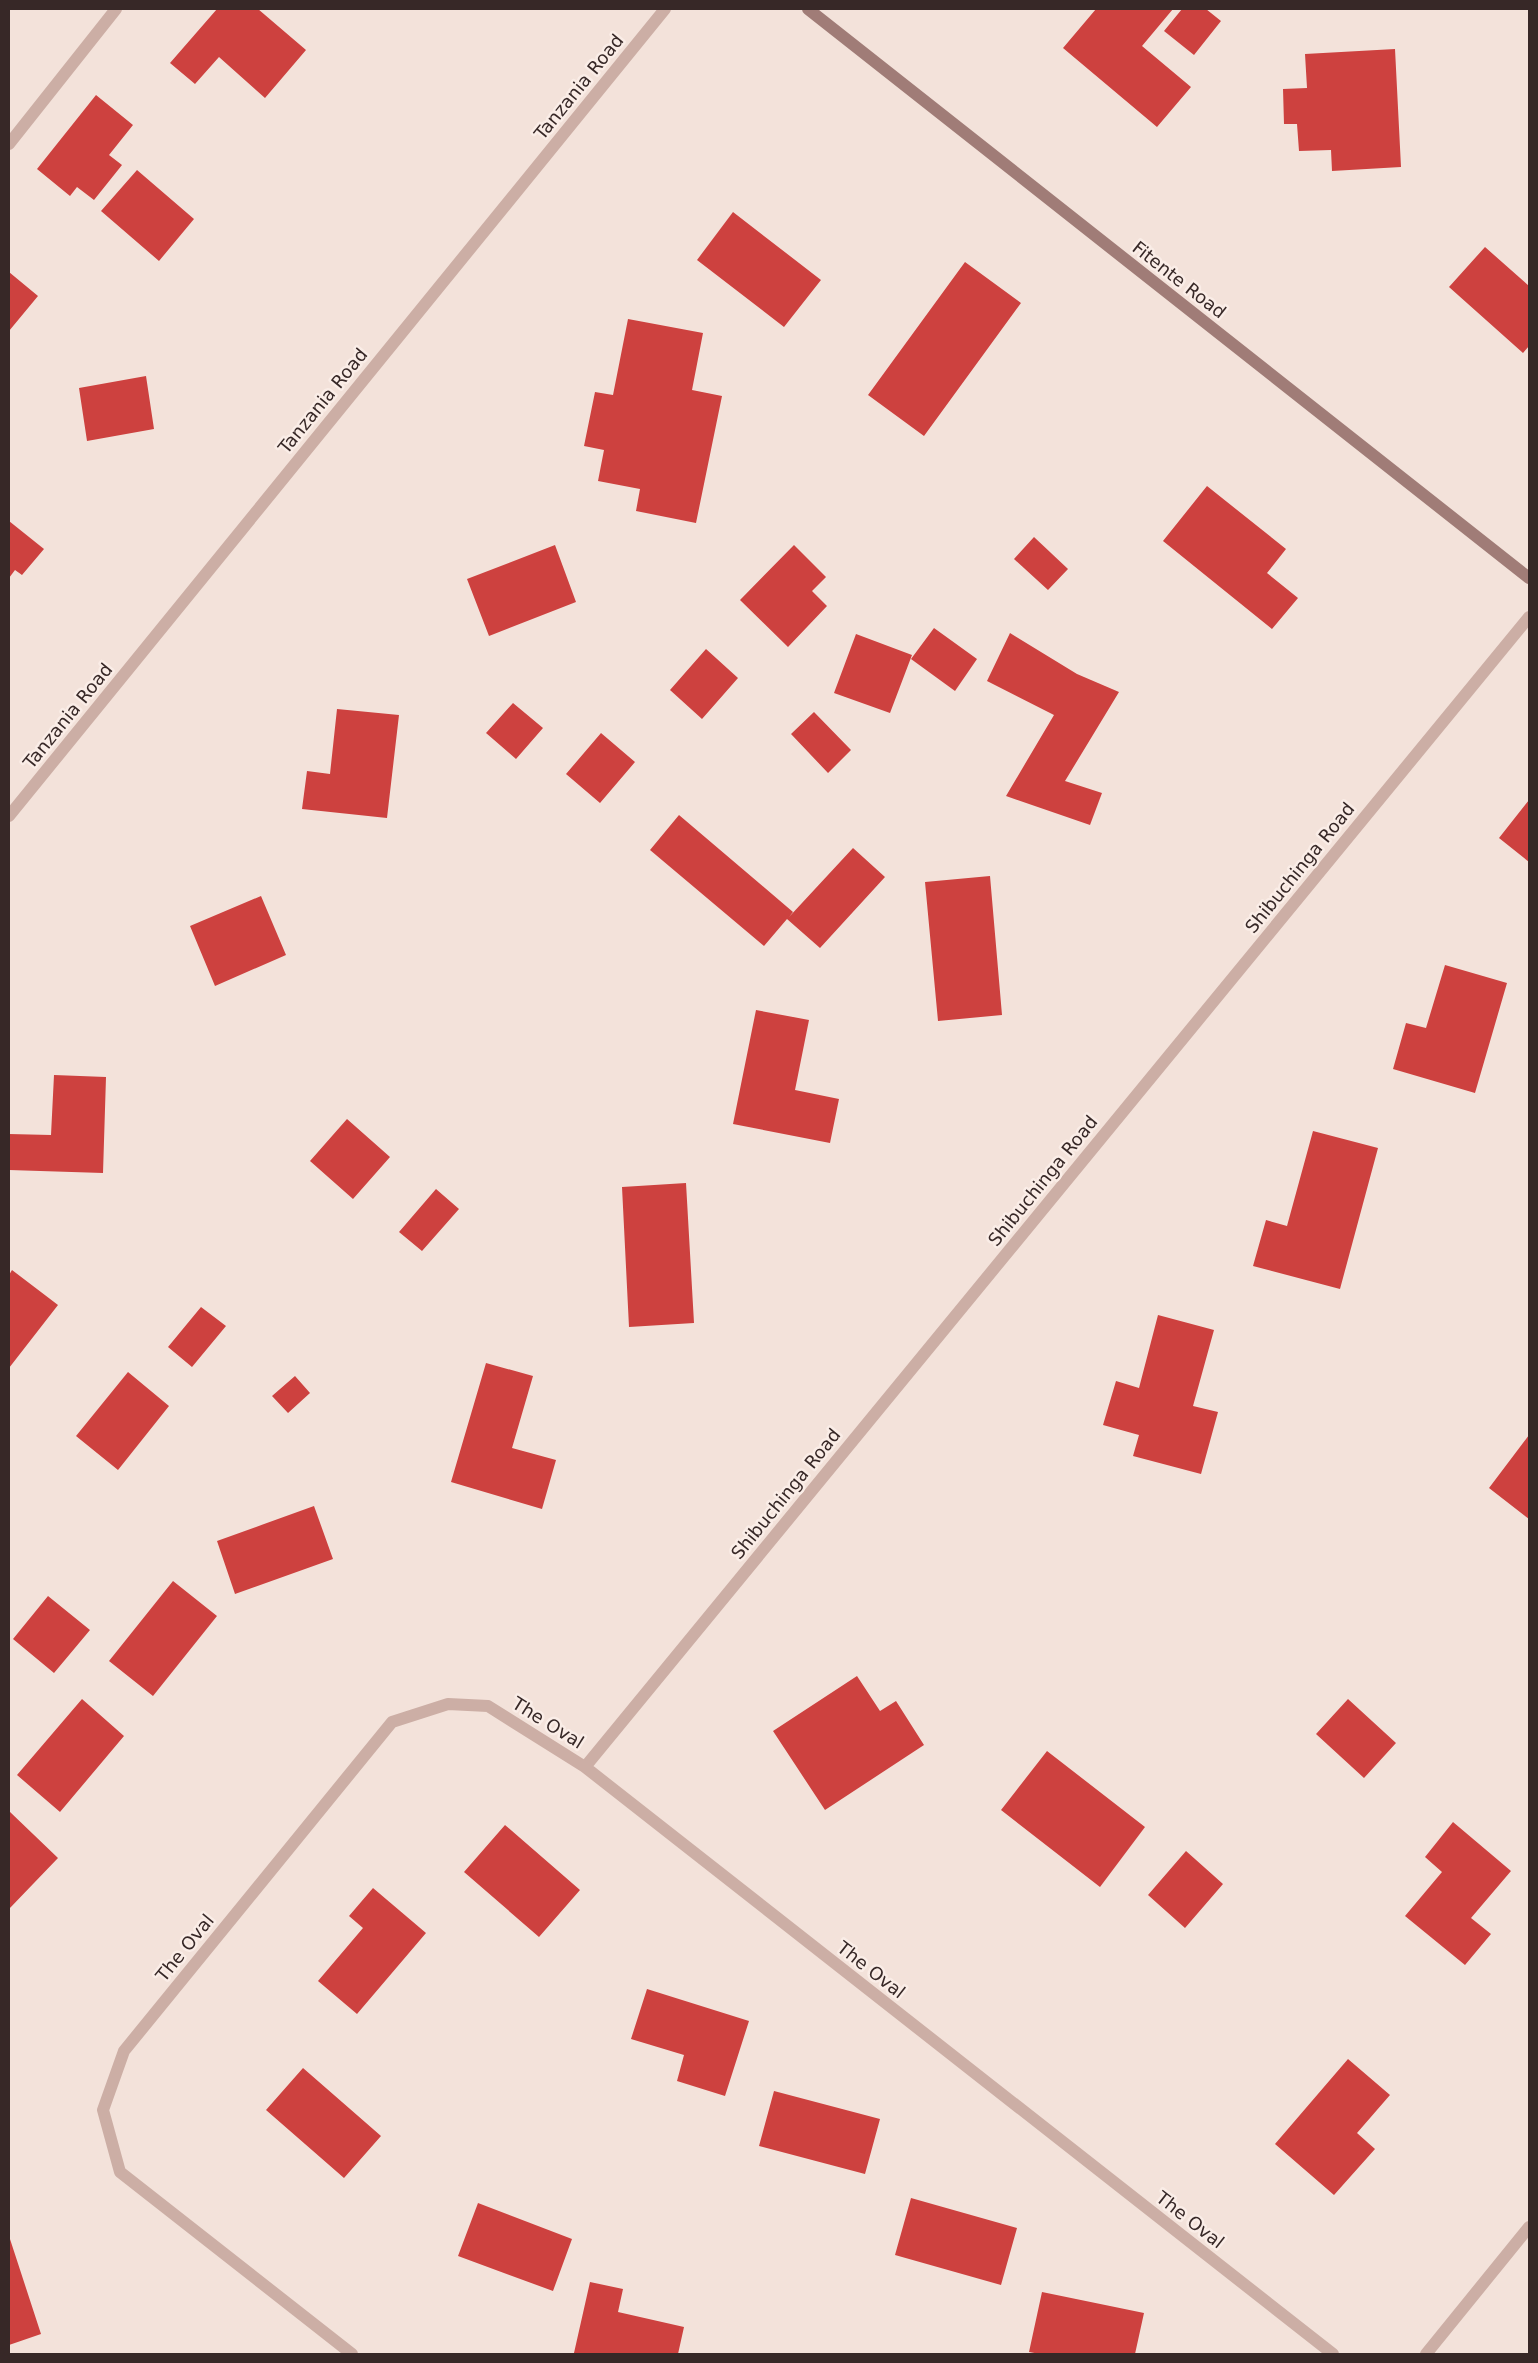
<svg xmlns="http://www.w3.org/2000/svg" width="1538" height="2363" font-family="'DejaVu Sans',sans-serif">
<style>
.building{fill:#cd413f}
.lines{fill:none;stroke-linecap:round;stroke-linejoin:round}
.street{stroke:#ccaea5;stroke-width:12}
.secondary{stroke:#a07c77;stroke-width:12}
.labels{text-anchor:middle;stroke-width:5;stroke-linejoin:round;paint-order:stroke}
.street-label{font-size:18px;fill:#372827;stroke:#faede7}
</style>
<rect width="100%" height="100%" fill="#f3e2da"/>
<path class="building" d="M217 9H258L306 50 265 98 219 57 195 84 170 63Z
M1096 9H1173L1142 46 1191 87 1157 127 1063 48Z
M1182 9H1206L1221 21 1194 55 1164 31Z
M1395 49 1401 167 1332 171 1331 150 1299 151 1297 124H1284L1283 89 1307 88 1305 54Z
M96 95 133 125 109 155 122 165 94 200 77 187 70 196 37 169Z
M137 170 194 219 159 261 101 211Z
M733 212 821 280 784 327 697 260Z
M1485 247 1529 286V346L1523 353 1449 287Z
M965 262 1021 303 924 436 868 395Z
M9 272 38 296 9 331Z
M628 319 703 333 692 390 722 396 696 523 636 511 640 489 598 481 604 450 584 446 595 392 613 395Z
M146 376 154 429 87 441 79 388Z
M1207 486 1286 549 1267 573 1298 598 1272 629 1163 541Z
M9 521 44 549 22 575 15 570 9 578Z
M1034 537 1068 569 1048 590 1014 559Z
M555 545 576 602 489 636 467 579Z
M794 545 826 577 812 591 827 606 788 647 740 600Z
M934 628 977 659 955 691 911 659Z
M1010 633 1077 674 1119 692 1065 781 1102 793 1090 825 1006 796 1054 715 987 681Z
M856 634 912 655 890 713 834 693Z
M706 649 738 678 702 719 670 690Z
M513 703 543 728 516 759 486 733Z
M337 709 399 715 387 818 302 809 307 771 330 774Z
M814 712 851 750 828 773 791 734Z
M601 733 635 762 600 803 566 774Z
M1529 800V862L1499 838Z
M679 815 793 912 789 917 853 848 885 877 820 948 787 919 764 946 650 850Z
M990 876 1002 1015 938 1021 925 882Z
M261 896 286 955 215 986 190 926Z
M1445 965 1507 983 1475 1093 1393 1069 1406 1023 1426 1028Z
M756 1010 809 1020 795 1090 839 1099 830 1143 733 1124Z
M54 1075 106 1077 103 1173 9 1170V1134L51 1135Z
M347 1119 390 1157 353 1199 310 1161Z
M1313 1131 1378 1148 1340 1289 1253 1266 1266 1220 1287 1226Z
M686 1183 694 1323 629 1327 622 1187Z
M436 1189 459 1209 422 1251 399 1232Z
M12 1270 58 1305 9 1368V1275Z
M201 1307 226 1326 192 1367 168 1347Z
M1158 1315 1214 1330 1193 1406 1218 1412 1201 1474 1133 1456 1139 1435 1103 1425 1116 1381 1139 1388Z
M486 1363 533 1376 512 1448 556 1460 542 1509 451 1482Z
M128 1372 169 1406 118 1470 76 1436Z
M295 1376 310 1393 288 1413 272 1396Z
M1529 1435V1519L1489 1488Z
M314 1506 333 1559 235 1594 217 1541Z
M173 1581 217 1616 153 1696 109 1661Z
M48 1596 90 1630 54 1673 13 1639Z
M857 1676 880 1711 896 1701 924 1745 825 1810 773 1731Z
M82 1699 124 1736 60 1812 17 1775Z
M1348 1699 1396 1743 1364 1778 1316 1734Z
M1047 1751 1145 1827 1100 1887 1001 1810Z
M9 1811 58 1858 9 1909Z
M1453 1822 1511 1871 1471 1918 1491 1934 1465 1965 1405 1916 1442 1872 1425 1857Z
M505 1825 580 1890 539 1937 464 1872Z
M1186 1851 1223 1884 1185 1928 1148 1895Z
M373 1888 426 1933 357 2014 318 1981 363 1928 349 1916Z
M647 1989 749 2021 725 2096 677 2081 684 2055 631 2039Z
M1348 2059 1390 2095 1357 2133 1375 2149 1334 2195 1275 2144Z
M303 2068 381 2136 344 2178 266 2110Z
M774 2091 880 2119 865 2174 759 2146Z
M911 2198 1017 2228 1001 2285 895 2255Z
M478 2203 572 2239 553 2291 458 2256Z
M9 2236 41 2334 9 2345Z
M590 2282 623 2289 618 2312 684 2327 678 2354 574 2353Z
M1042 2292 1144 2313 1135 2354H1040L1029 2352Z"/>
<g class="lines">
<path class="street" d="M9 144 116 9
M9 816 665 9
M585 1767 1529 617
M352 2354 120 2172 103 2110 124 2051 392 1722 448 1704 488 1706 585 1767 1333 2354
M1426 2354 1529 2227"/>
<path class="secondary" d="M808 9 1529 578"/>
</g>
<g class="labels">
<g class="street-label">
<text transform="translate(579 87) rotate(-51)" y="6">Tanzania Road</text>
<text transform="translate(1179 280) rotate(38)" y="6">Fitente Road</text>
<text transform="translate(323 401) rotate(-51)" y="6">Tanzania Road</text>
<text transform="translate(68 716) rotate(-51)" y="6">Tanzania Road</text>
<text transform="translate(1300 868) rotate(-51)" y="6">Shibuchinga Road</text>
<text transform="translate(1043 1181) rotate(-51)" y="6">Shibuchinga Road</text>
<text transform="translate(786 1494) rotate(-51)" y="6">Shibuchinga Road</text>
<text transform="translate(548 1723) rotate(32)" y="6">The Oval</text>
<text transform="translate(185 1948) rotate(-51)" y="6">The Oval</text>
<text transform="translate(871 1970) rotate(38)" y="6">The Oval</text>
<text transform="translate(1190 2220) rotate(38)" y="6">The Oval</text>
</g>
</g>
<rect width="1538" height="2363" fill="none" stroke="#372827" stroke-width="20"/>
</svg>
